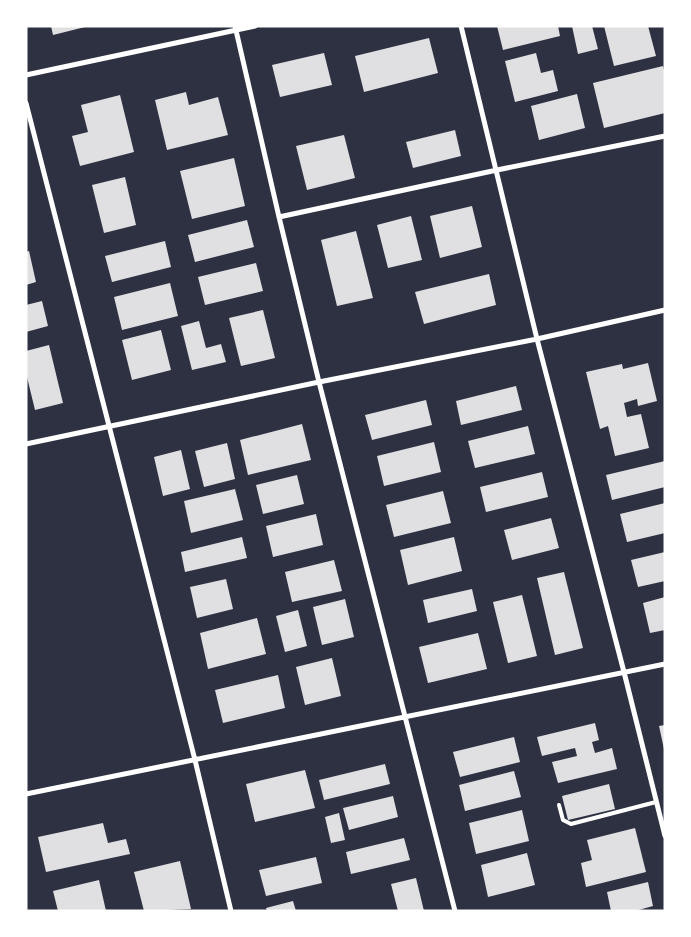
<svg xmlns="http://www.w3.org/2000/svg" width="691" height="937" font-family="'PT Sans',sans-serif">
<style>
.building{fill:#e0e0e3}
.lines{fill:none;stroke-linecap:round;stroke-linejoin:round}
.service{stroke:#fff;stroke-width:4}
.minor{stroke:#fff;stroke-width:5}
</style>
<rect width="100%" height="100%" fill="#2d3142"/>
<path class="building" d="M51 26H85V27L53 35Z
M497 26H558L560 36 503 50Z
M572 26H592L598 49 578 54Z
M604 26H648L656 56 614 66Z
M429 38 438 73 364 92 355 56Z
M324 53 332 85 280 97 272 65Z
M536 53 541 73 553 70 558 91 515 102 505 61Z
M663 66 665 74V113L604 128 593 83Z
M186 92 189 105 218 97 228 135 167 150 155 100Z
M577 94 585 128 539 140 531 106Z
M120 95 134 152 80 166 72 136 88 132 81 105Z
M455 130 461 156 413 168 406 142Z
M344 135 355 178 307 190 296 146Z
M234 158 245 206 192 219 180 171Z
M125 177 136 225 104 233 92 185Z
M472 206 482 247 440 258 430 216Z
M411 216 422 260 388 268 377 225Z
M247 220 254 247 195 262 188 235Z
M356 231 373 298 337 306 321 240Z
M165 241 171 267 112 282 105 256Z
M29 251 36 282 26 285V252Z
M256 263 263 291 205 305 198 277Z
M489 274 496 305 424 324 415 292Z
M170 283 178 316 122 330 114 297Z
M42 301 48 326 26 332V305Z
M263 310 275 358 241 366 229 318Z
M199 321 206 348 221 344 226 362 192 370 181 326Z
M161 330 171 370 132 380 122 340Z
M49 345 63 403 35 410 26 373V351Z
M648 363 657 401 638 406 637 399 624 403 627 417 641 414 649 448 615 456 608 426 600 429 586 372 622 364 623 369Z
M516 386 522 410 461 425 456 401Z
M426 400 432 425 372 440 365 415Z
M302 424 311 460 248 475 240 440Z
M528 426 535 454 475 468 468 441Z
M434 442 441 472 384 486 377 456Z
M227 443 235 479 204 487 195 451Z
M181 450 190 489 163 496 154 457Z
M665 461V487L612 500 606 475Z
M542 472 548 497 486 512 480 487Z
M297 475 304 504 263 514 256 485Z
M235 489 243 520 191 533 184 501Z
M443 491 451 523 394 537 386 505Z
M665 503V533L627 542 620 514Z
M316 514 323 545 273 557 266 526Z
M551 518 559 548 512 560 504 530Z
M242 537 247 558 185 572 181 552Z
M454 537 462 571 408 585 400 550Z
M665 552V581L638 587 631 560Z
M334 560 342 591 292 602 285 572Z
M564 572 583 648 555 655 537 578Z
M226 579 233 609 197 618 190 587Z
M472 589 477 611 428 623 423 600Z
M522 595 537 656 508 663 493 602Z
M665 597V630L650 633 643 603Z
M345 599 354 637 322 645 313 607Z
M298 610 307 646 285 652 276 616Z
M257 618 266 654 208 669 200 633Z
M478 633 487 669 428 683 419 647Z
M332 658 341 696 305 705 296 667Z
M278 675 285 708 223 723 215 690Z
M595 723 599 740 592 742 595 753 612 748 617 769 558 783 552 762 577 756 575 748 542 756 537 737Z
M665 725V749H664L659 726Z
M514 737 520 762 460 777 453 752Z
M385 764 390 784 324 800 319 780Z
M305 770 315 808 255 822 246 784Z
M514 771 521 797 465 811 459 785Z
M609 784 615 809 568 820 562 796Z
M393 796 398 817 349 830 343 808Z
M522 810 529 841 476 854 469 823Z
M339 813 345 840 331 843 325 817Z
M103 823 108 843 126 839 130 854 46 872 38 837Z
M635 828 646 872 586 887 581 863 592 860 587 840Z
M404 838 410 860 351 874 346 852Z
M527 853 535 885 488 897 481 865Z
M316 857 322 883 266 896 259 870Z
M180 861 191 909 144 911 134 872Z
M416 878 424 911H398L391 884Z
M99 880 106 911H58L53 891Z
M648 882 653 906 635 911H611L607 892Z
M293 901 296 911H267L266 908Z"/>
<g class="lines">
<path class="service" d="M559 805 563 820 571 824 656 802"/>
<path class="minor" d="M235 26 279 217 319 382 455 911
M461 26 537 339 624 672 665 836
M26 75 255 26
M26 103 195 760 231 911
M279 217 497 170 665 136
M26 444 319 382 537 339 665 310
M26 794 665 664"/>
</g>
<rect width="691" height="937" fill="none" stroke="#ffffff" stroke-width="55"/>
</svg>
